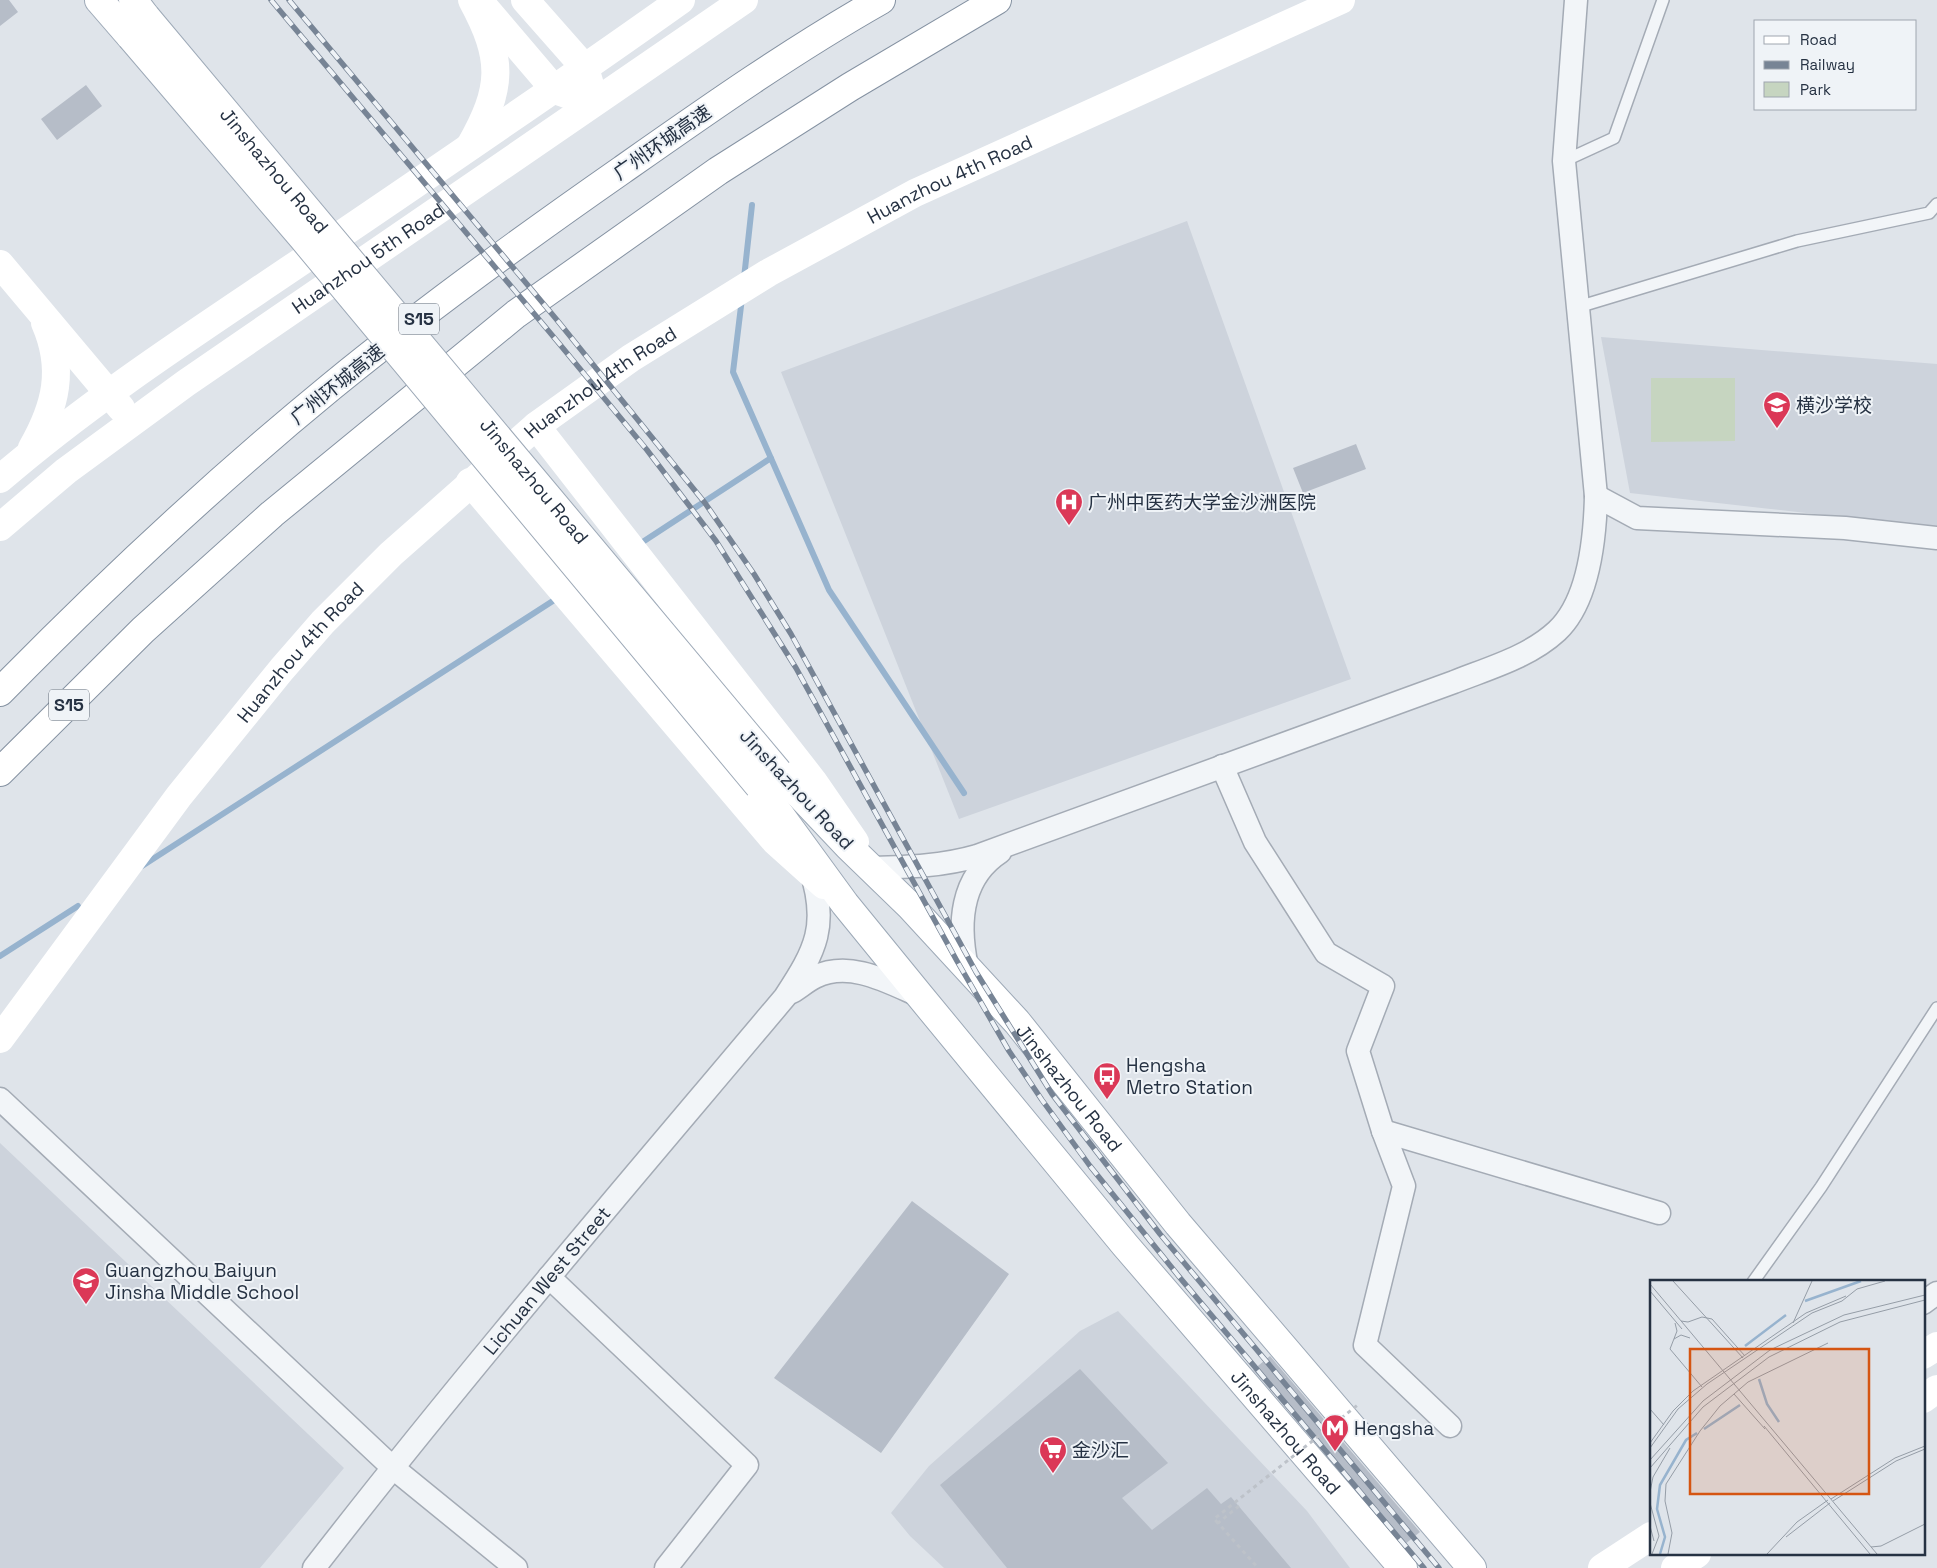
<svg xmlns="http://www.w3.org/2000/svg" width="1937" height="1568" font-family="'Space Grotesk','Noto Sans SC',sans-serif">
<style>
.built{fill:#cdd3dc}
.green{fill:#c6d5c0}
.lines{fill:none;stroke-linecap:round;stroke-linejoin:round}
.stream{stroke:#97b3ce;stroke-width:6}
.building{fill:#b6bdc8}
.lane-casing{stroke:#a4abb5;stroke-width:14}
.street-casing{stroke:#a4abb5;stroke-width:25}
.primary-casing{stroke:#9da9b7;stroke-width:30}
.highway-casing{stroke:#8592a2;stroke-width:30}
.path{stroke:#bdc2c9;stroke-width:3;stroke-dasharray:4 4;stroke-linecap:butt}
.lane{stroke:#f2f5f8;stroke-width:11}
.street{stroke:#f2f5f8;stroke-width:22}
.secondary{stroke:#fff;stroke-width:28}
.primary{stroke:#fff;stroke-width:28}
.highway{stroke:#fff;stroke-width:28}
.rail-casing{stroke:#778495;stroke-width:5.5}
.rail{stroke:#eff3f7;stroke-width:4;stroke-dasharray:11;stroke-linecap:butt}
.primary-bridge-casing{stroke:#9da9b7;stroke-width:30;stroke-linecap:butt}
.path-bridge{stroke:#bdc2c9;stroke-width:3;stroke-dasharray:4 4;stroke-linecap:butt}
.primary-bridge{stroke:#fff;stroke-width:28}
.labels{text-anchor:middle;stroke-width:4;stroke-linejoin:round;paint-order:stroke}
.shield{fill:#eff3f7;stroke:#626c79;stroke-width:1}
.shield-label{font-size:18px;font-weight:bold;fill:#263243}
.street-label{font-size:19px;fill:#263243;stroke:#eff3f7}
.poi-label{font-size:19px;fill:#263243;stroke:#eff3f7;text-anchor:start}
.inset-river{fill:none;stroke:#97b3ce;stroke-width:2.5}
.inset-road{fill:none;stroke:#959da7;stroke-width:1}
.view{fill:#d55512;fill-opacity:0.15;stroke:#d55512;stroke-width:2.5}
.inset-edge{fill:none;stroke:#263243;stroke-width:2.5}
</style>
<rect width="100%" height="100%" fill="#dfe4ea"/>
<path class="built" d="M1187 221 1351 679 959 819 781 372Z
M1601 337 1937 364V528L1630 493Z
M0 1143 344 1468 260 1568H0Z
M1118 1311 1307 1511 1350 1568H944L910 1536 891 1513 929 1466 1080 1331Z"/>
<path class="green" d="M1651 378H1735V441L1651 442Z"/>
<g class="lines">
<path class="stream" d="M744 278 752 205
M742 298 733 372 829 590 964 793
M638 545 771 458
M142 866 559 597
M0 956 78 906"/>
</g>
<path class="building" d="M0 0H9L18 12 0 26Z
M86 85 102 106 57 140 41 119Z
M1356 444 1366 469 1303 493 1293 468Z
M912 1201 1009 1274 881 1453 774 1378Z
M1270 1356 1420 1532 1404 1545 1253 1370Z
M1080 1369 1168 1463 1122 1498 1152 1530 1207 1488 1221 1504 1231 1497 1291 1568H1007L940 1485Z"/>
<g class="lines">
<g class="lane-casing">
<path id="lane" d="M1564 161 1614 138 1663 0
M1578 307 1797 241 1929 213 1937 204
M1753 1282 1821 1187 1937 1008"/>
</g>
<g class="street-casing">
<g id="street">
<path d="M1596 496 1637 518 1845 528 1937 538"/>
<path d="M1222 766 1255 842 1326 953 1383 986 1358 1051 1383 1131 1404 1186 1365 1345 1450 1426"/>
<path d="M872 868C908 867 943 866 977 856L1454 682C1489 668 1529 657 1557 631 1589 601 1595 537 1596 496L1564 161 1576 0"/>
<path d="M967 967C958 925 960 878 1000 852"/>
<path d="M792 992C800 987 807 981 815 977 850 960 888 982 920 996"/>
<path d="M0 1099 392 1467 516 1568"/>
<path d="M1383 1131 1659 1213"/>
<path d="M549 1277 747 1465 666 1568"/>
<path d="M1923 1303 1937 1293"/>
<path id="s1" d="M314 1568C465 1373 626 1186 785 997 816 950 829 925 810 868"/>
</g>
</g>
<g class="primary-casing">
<g id="primary">
<path d="M99 0 131 37"/>
<path d="M133 0 146 17"/>
<path id="s4" d="M778 772 848 846 911 907 1017 1022 1178 1224 1472 1568"/>
<path id="s5" d="M759 786 845 904 920 996 1125 1245 1403 1568"/>
</g>
</g>
<g class="highway-casing">
<path id="highway" d="M0 692C105 585 216 481 332 386 425 310 523 239 622 170 706 111 791 51 881 0
M0 772 143 630 272 514 516 314 718 171 850 87 997 0"/>
</g>
<path class="path" d="M1239 1506 1218 1523 1258 1568"/>
<use href="#lane" class="lane"/>
<use href="#street" class="street"/>
<g class="secondary">
<path d="M525 0 585 68 590 85"/>
<path d="M486 9 555 90 572 96"/>
<path d="M470 146C503 88 504 59 472 0"/>
<path d="M0 264 121 408"/>
<path d="M536 426 813 781 855 842"/>
<path d="M32 448C56 406 65 369 45 323"/>
<path d="M0 479C94 398 200 330 302 261 429 175 556 89 681 0"/>
<path d="M470 482 775 841 824 885"/>
<path id="s2" d="M0 527 66 471 186 383 744 0"/>
<path id="s3" d="M0 1039 179 796 282 669 323 622 391 554 536 426 631 358 768 273 915 193 1341 0"/>
<path d="M1923 1355 1937 1346"/>
<path d="M1923 1399 1937 1389"/>
<path d="M1602 1568 1651 1536"/>
<path d="M1675 1568 1697 1554"/>
</g>
<use href="#primary" class="primary"/>
<use href="#highway" class="highway"/>
<g class="rail-casing">
<path id="rail" d="M271 0 557 341 647 450 716 541 796 668 957 961 1009 1051 1042 1100 1090 1166 1181 1279 1424 1568
M289 0 557 320 705 503 754 574 791 634 976 972 1052 1094 1160 1234 1439 1568"/>
</g>
<use href="#rail" class="rail"/>
<g class="primary-bridge-casing">
<g id="primary-bridge">
<path id="s6" d="M146 17 778 772"/>
<path d="M131 37 302 237 759 786"/>
</g>
</g>
<path class="path-bridge" d="M1218 1523 1214 1519 1359 1404"/>
<use href="#primary-bridge" class="primary-bridge"/>
</g>
<defs>
<g id="school-pin" transform="scale(1.4375)"><path d="M0 17L-7.5 6A9.5 9.5 0 1 1 7.5 6Z" fill="#db3857" stroke="#eff3f7"/><path d="M0-5L7-2L0 1L-7-2ZM-4 1L0 2.5L4 1V4Q0 6-4 4Z" fill="#fff"/></g>
<g id="hospital-pin" transform="scale(1.4375)"><path d="M0 17L-7.5 6A9.5 9.5 0 1 1 7.5 6Z" fill="#db3857" stroke="#eff3f7"/><path d="M-5-5h3v3.5h4V-5h3V5h-3V1.5h-4V5h-3Z" fill="#fff"/></g>
<g id="bus-pin" transform="scale(1.4375)"><path d="M0 17L-7.5 6A9.5 9.5 0 1 1 7.5 6Z" fill="#db3857" stroke="#eff3f7"/><path d="M-5-6H5V4H4V6H2V4H-2V6H-4V4H-5ZM-3.5-4V0h7V-4ZM-3.5 1.2v1.5H-2V1.2ZM2 1.2v1.5H3.5V1.2Z" fill="#fff"/></g>
<g id="metro-pin" transform="scale(1.4375)"><path d="M0 17L-7.5 6A9.5 9.5 0 1 1 7.5 6Z" fill="#db3857" stroke="#eff3f7"/><path d="M-5.5 5V-5H-3L0 0L3-5H5.5V5H3V-.5L0 4L-3-.5V5Z" fill="#fff"/></g>
<g id="supermarket-pin" transform="scale(1.4375)"><path d="M0 17L-7.5 6A9.5 9.5 0 1 1 7.5 6Z" fill="#db3857" stroke="#eff3f7"/><path d="M-6-5.5h2.5l.6 2H6L4.5 2H-2.5L-4.4-4H-6ZM-1.5 3.2a1.3 1.3 0 1 0 .1 0ZM3 3.2a1.3 1.3 0 1 0 .1 0Z" fill="#fff"/></g>
</defs>
<g fill-rule="evenodd">
<use href="#school-pin" x="1777" y="405"/>
<use href="#hospital-pin" x="1069" y="502"/>
<use href="#bus-pin" x="1107" y="1076"/>
<use href="#school-pin" x="86" y="1281"/>
<use href="#metro-pin" x="1335" y="1428"/>
<use href="#supermarket-pin" x="1053" y="1450"/>
</g>
<g class="labels">
<g class="shield">
<rect x="399" y="303.5" width="40" height="31" rx="4"/>
<rect x="49" y="689.5" width="40" height="31" rx="4"/>
</g>
<g class="shield-label">
<text x="419" y="325">S15</text>
<text x="69" y="711">S15</text>
</g>
<g class="street-label">
<text transform="translate(662 142) rotate(-35)" y="7">广州环城高速</text>
<text dy="7" stroke="none"><textPath href="#s6" startOffset="200">Jinshazhou Road</textPath></text>
<text dy="7" stroke="none"><textPath href="#s3" startOffset="1300">Huanzhou 4th Road</textPath></text>
<text dy="7" stroke="none"><textPath href="#s2" startOffset="456">Huanzhou 5th Road</textPath></text>
<text dy="7" stroke="none"><textPath href="#s3" startOffset="895">Huanzhou 4th Road</textPath></text>
<text transform="translate(337 384) rotate(-39)" y="7">广州环城高速</text>
<text dy="7" stroke="none"><textPath href="#s6" startOffset="605">Jinshazhou Road</textPath></text>
<text dy="7" stroke="none"><textPath href="#s3" startOffset="490">Huanzhou 4th Road</textPath></text>
<text transform="translate(797 789) rotate(47)" y="7">Jinshazhou Road</text>
<text dy="7" stroke="none"><textPath href="#s4" startOffset="430">Jinshazhou Road</textPath></text>
<text dy="7" stroke="none"><textPath href="#s1" startOffset="370">Lichuan West Street</textPath></text>
<text dy="7" stroke="none"><textPath href="#s5" startOffset="834">Jinshazhou Road</textPath></text>
</g>
<g class="poi-label">
<text x="1796" y="412">横沙学校</text>
<text x="1088" y="509">广州中医药大学金沙洲医院</text>
<text x="1126" y="1072">Hengsha<tspan x="1126" dy="22">Metro Station</tspan></text>
<text x="105" y="1277">Guangzhou Baiyun<tspan x="105" dy="22">Jinsha Middle School</tspan></text>
<text x="1354" y="1435">Hengsha</text>
<text x="1072" y="1457">金沙汇</text>
</g>
</g>
<g transform="translate(1650 1280)">
<rect width="275" height="275" fill="#dfe4ea"/>
<path class="inset-river" d="M155 21 211 1M95 66 136 35M109 99 117 124 129 142M54 149 90 125M10 274 15 257 7 229 10 205 36 160 47 153"/>
<path class="inset-road" d="M23 1 93 78M0 4 227 274M0 11 32 49M31 41 38 42 52 37 62 39 95 76M25 43 27 51 20 69 52 107M143 43 162 1M24 59 31 55 40 58M84 114 115 149M0 129 14 145M114 146 220 274M0 163 23 131 43 111 156 33 196 16M0 168 28 129 57 104 162 33 192 21 207 9 235 1M0 180 53 121 120 70 194 35 275 15M0 188 53 127 119 77 190 42 275 20M0 212 3 197 20 168M181 219 245 178 275 166M183 221 246 181 275 169M0 223 9 256 2 274M0 246 4 261M136 257 180 223M221 267 231 266 275 244M18 274 22 253 15 221 16 204 50 151 70 126 98 102 178 63M117 274 147 242 178 220"/>
<path class="view" d="M40 69H219V214H40Z"/>
<rect width="275" height="275" class="inset-edge"/>
</g>
<rect x="1754" y="20" width="162" height="90" fill="#eff3f7" stroke="#9fa6af"/>
<rect x="1764" y="36" width="25" height="8" fill="#ffffff" stroke="#9fa6af"/>
<text x="1800" y="45" font-size="15" fill="#263243">Road</text>
<rect x="1764" y="61" width="25" height="8" fill="#778495" stroke="#9fa6af"/>
<text x="1800" y="70" font-size="15" fill="#263243">Railway</text>
<rect x="1764" y="82" width="25" height="15" fill="#c6d5c0" stroke="#9fa6af"/>
<text x="1800" y="95" font-size="15" fill="#263243">Park</text>
</svg>
